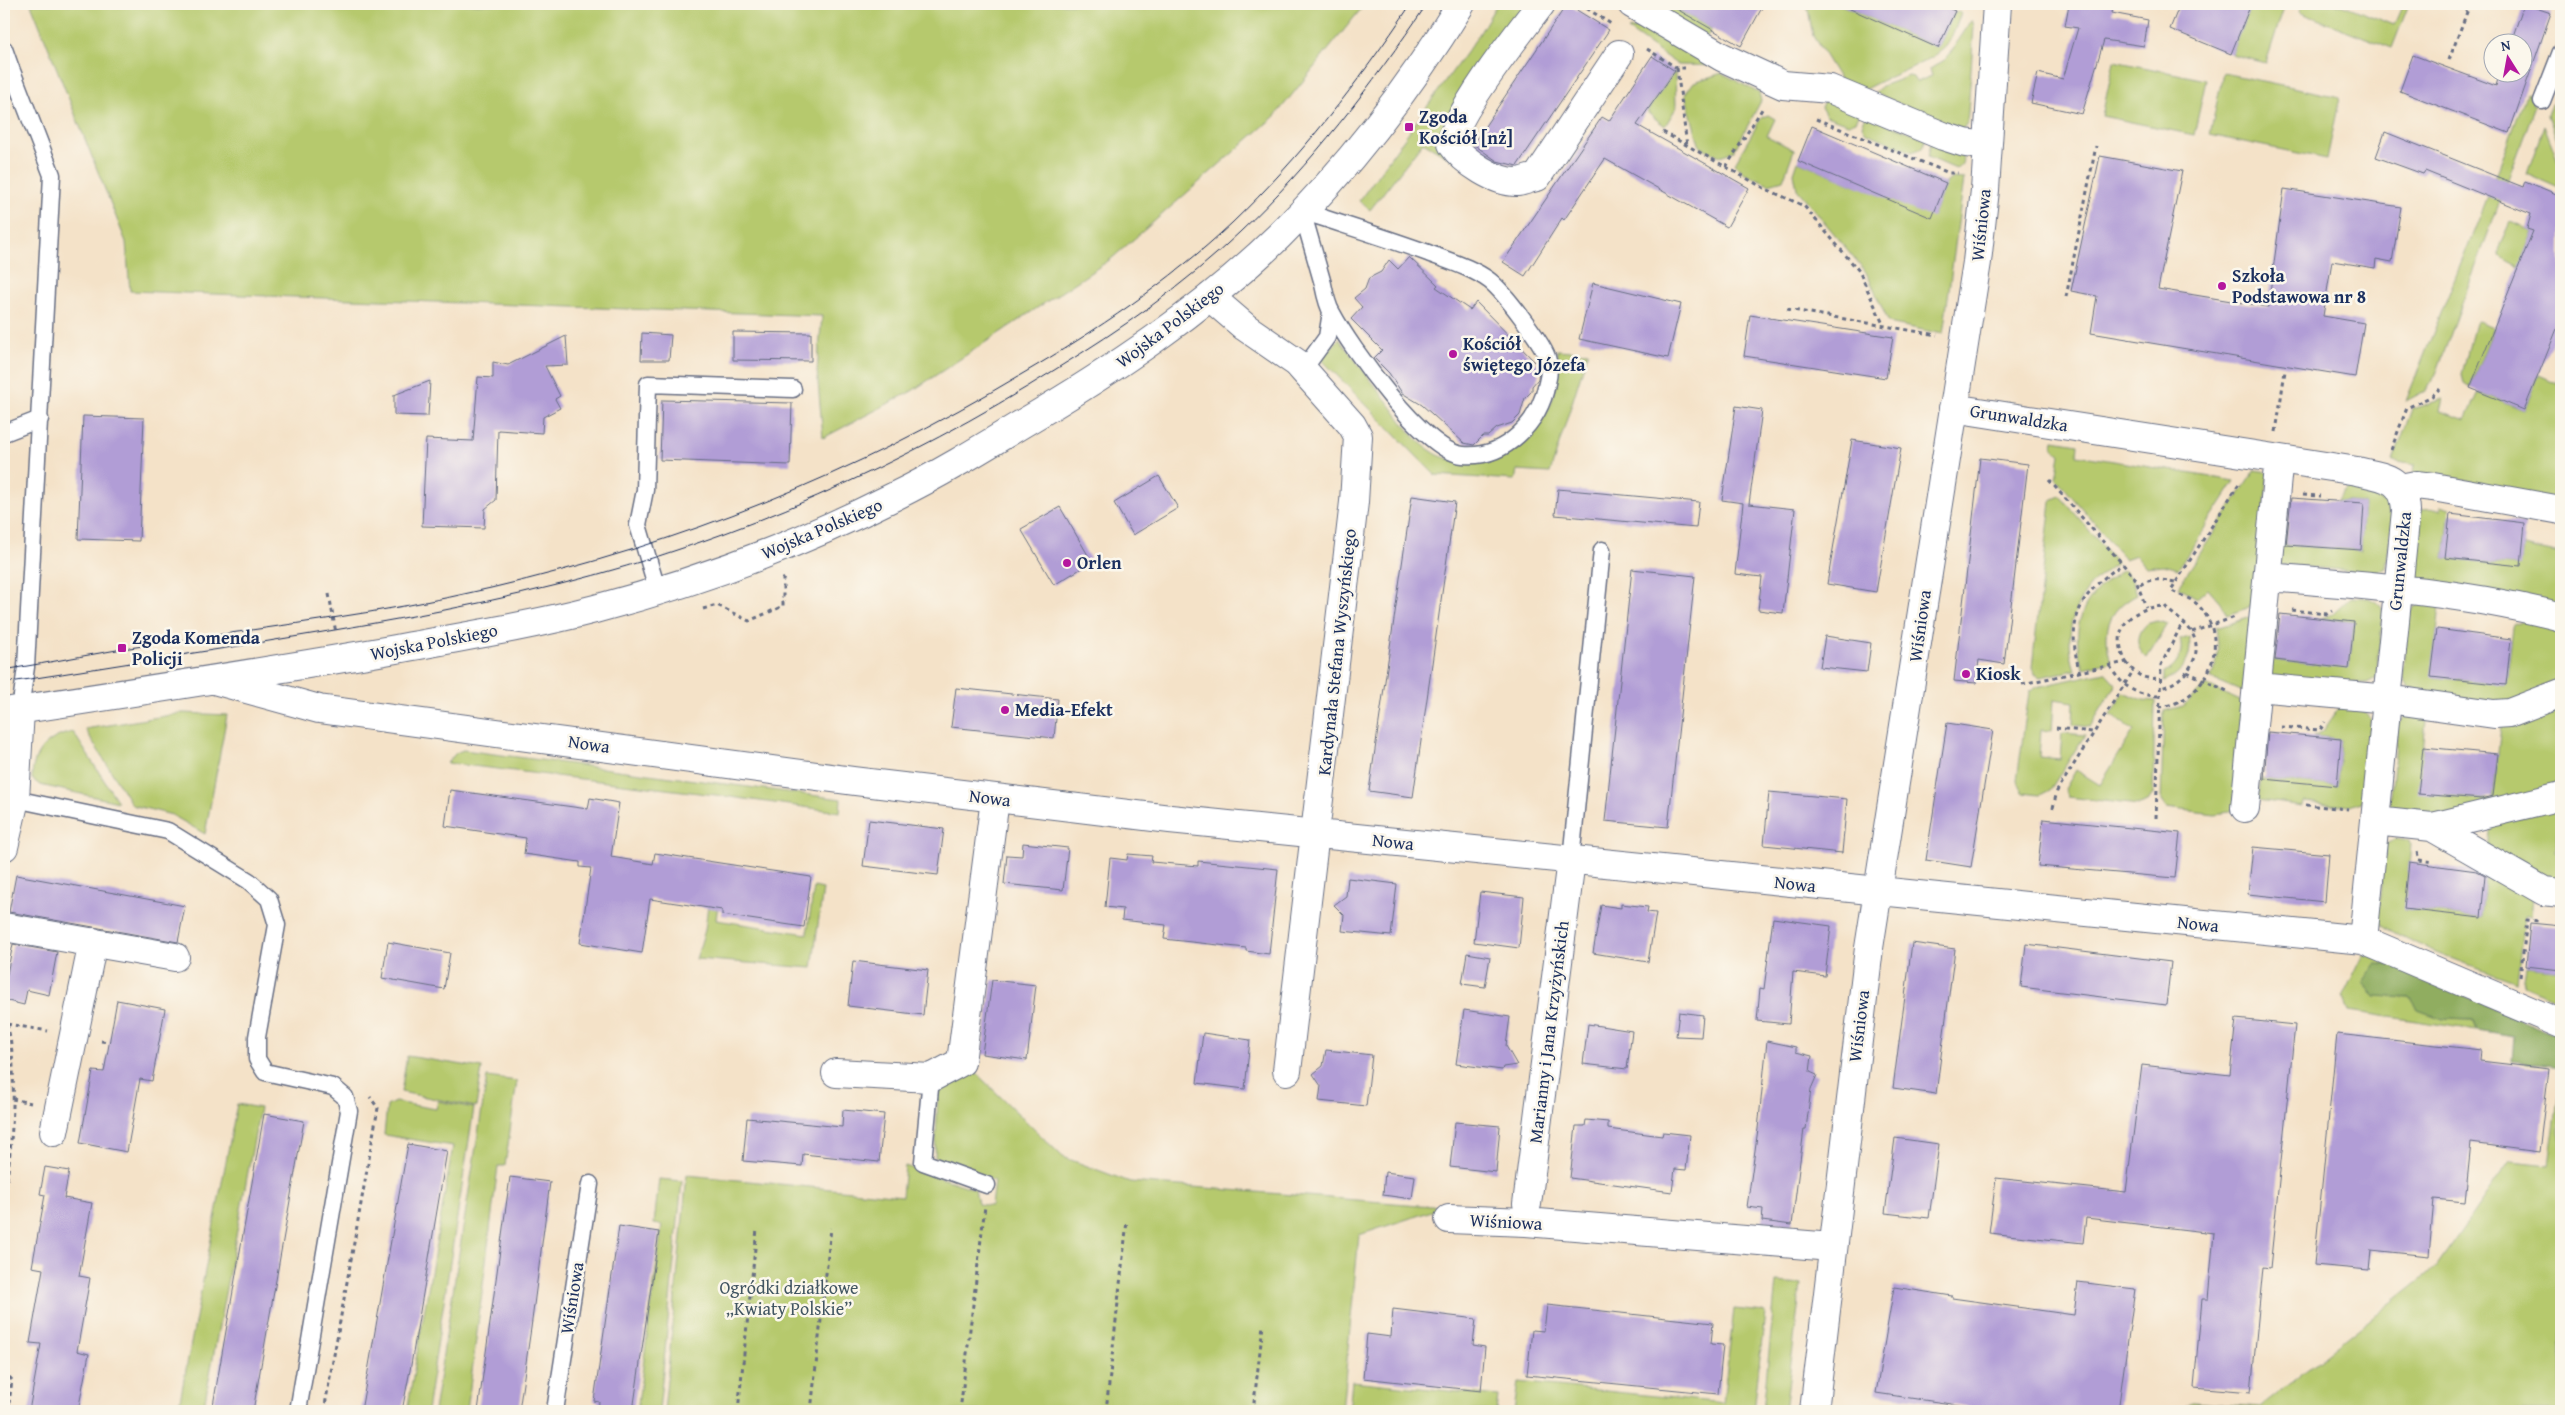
<svg xmlns="http://www.w3.org/2000/svg" width="2565" height="1415" font-family="'Gentium Book Plus',serif">
<style>
.green{fill:#b6c96d;stroke:#687c66}
.forest{fill:#90ad60;stroke:#566e5f}
.building{fill:#b19dd6}
.lines{fill:none;stroke-linecap:round;stroke-linejoin:round}
.service-casing{stroke:#676e83;stroke-width:19}
.minor-casing{stroke:#676e83;stroke-width:30}
.tertiary-casing{stroke:#676e83;stroke-width:30}
.path{stroke:#676e83;stroke-width:3;stroke-dasharray:4 4;stroke-linecap:butt}
.service{stroke:#fff;stroke-width:16}
.minor{stroke:#fff;stroke-width:28}
.tertiary{stroke:#fff;stroke-width:28}
.tram{stroke:#1b2f5e;stroke-width:1}
.poi-dot{fill:#b5179e;stroke:#fbf7ec;stroke-width:2}
.labels{text-anchor:middle;stroke-width:5;stroke-linejoin:round;paint-order:stroke}
.poi-label{font-size:18px;font-weight:bold;fill:#1b2f5e;stroke:#fbf7ec;text-anchor:start}
.street-label{font-size:18px;fill:#1b2f5e;stroke:#fbf7ec}
.park-label{font-size:18px;fill:#425662;stroke:#fbf7ec}
</style>
<rect width="100%" height="100%" fill="#fbf7ec"/>
<filter id="ink" filterUnits="userSpaceOnUse"><feTurbulence type="fractalNoise" baseFrequency=".02" numOctaves="2"/><feDisplacementMap in="SourceGraphic" scale="10" xChannelSelector="R" yChannelSelector="G"/><feConvolveMatrix kernelMatrix="1 2 1 2 8 2 1 2 1" color-interpolation-filters="sRGB"/></filter>
<filter id="wash" filterUnits="userSpaceOnUse"><feTurbulence type="fractalNoise" baseFrequency=".0096" numOctaves="4" result="noise"/><feDisplacementMap in="SourceGraphic" scale="20" xChannelSelector="R" yChannelSelector="G"/><feGaussianBlur stdDeviation="1.12" result="paint"/><feColorMatrix in="noise" values="0 0 0 0 0 0 0 0 0 0 0 0 0 0 0 0 0 1.4 0 .05"/><feComposite in="paint" operator="in"/></filter>
<g filter="url(#wash)">
<rect width="100%" height="100%" fill="#f4e2c8"/>
<path class="green" d="M31 4H1365L1275 116 1111 259 912 391 823 438 817 371 822 316 130 291 126 242Z
M1497 4H1529L1444 123 1441 128 1440 138 1477 174 1423 142 1370 210 1359 201 1478 36Z
M1645 4H1668L1712 29 1705 39Z
M1807 4H1839L1938 48 1955 11 1961 13C1957 24 1953 36 1947 45 1935 62 1881 78 1861 92L1842 83 1813 36Z
M2251 4H2285L2266 63 2231 54Z
M2302 4H2341L2394 25 2403 4H2409L2392 48 2299 12Z
M1972 20 1974 26 1968 112 1967 123 1962 130 1874 93 1882 86 1909 76 1913 77 1916 82 1932 76 1930 69 1946 59Z
M1651 26 1723 66 1678 65 1628 30Z
M2114 61 2206 80 2194 135 2102 116Z
M1675 71 1676 108 1665 126 1648 113V109Z
M1722 73 1759 93 1761 101 1734 151 1720 156 1702 148 1699 144 1685 94 1694 82Z
M2223 73 2340 97 2327 159 2210 135Z
M2526 94 2534 97 2532 105 2535 106 2436 374 2425 391 2406 401 2496 176Z
M1825 99 1860 113 1856 121 1848 124 1826 116 1821 107Z
M2551 103 2561 108V150L2548 115Z
M1768 115 1775 119 1767 136 1794 150 1783 180 1769 184 1743 172 1735 163 1761 118Z
M1866 116 1926 138 1923 148 1912 152 1865 132 1862 125Z
M2544 125 2561 169V189L2527 174Z
M1931 142 1962 155C1964 162 1962 166 1956 169L1928 157Z
M1798 161 1932 217 1946 183 1952 178 1964 179 1943 334 1893 324 1888 321 1866 272 1797 189 1794 173Z
M2510 222 2533 231 2519 267 2499 256 2500 244Z
M2478 321 2494 327 2470 388 2464 384 2462 374 2475 323Z
M1339 339C1356 361 1373 383 1390 405 1403 422 1414 441 1433 452 1440 457 1449 459 1458 461 1521 473 1566 408 1557 350L1588 352 1550 473 1517 471 1515 480 1435 475 1321 359Z
M2561 373V502L2431 472V476L2414 474 2415 465 2393 461 2412 409 2443 399 2440 411 2466 420 2479 392 2524 410 2539 375 2557 383Z
M2054 440 2078 444 2077 455 2235 481 2178 569 2163 565 2146 567 2136 555 2125 559 2056 478 2060 455 2053 446Z
M2255 470 2268 472 2256 605 2227 615 2220 602 2208 588 2197 598 2178 587Z
M2352 484 2386 492 2395 503 2386 567 2375 573 2274 564 2288 498 2285 545 2361 550 2364 503 2336 501Z
M2060 496 2117 563C2079 587 2060 626 2075 670L2040 677 2034 674 2032 667 2051 502 2053 499Z
M2440 505 2450 508 2445 558 2520 566 2523 546 2561 554V610L2421 584 2414 566 2421 510 2440 509Z
M2123 570 2132 580 2137 594C2107 610 2102 631 2111 662L2083 668C2068 623 2085 594 2123 570Z
M2351 597 2369 598 2381 605 2383 614 2376 678 2367 683 2273 682 2265 654 2273 660 2349 668 2354 622 2321 618 2333 614Z
M2419 604 2440 605 2432 677 2506 685 2513 628 2514 625 2531 618 2561 623V684L2508 706 2409 688 2403 677 2409 615 2414 606Z
M2255 616 2247 694 2210 678C2219 662 2219 646 2216 628Z
M2157 621 2168 624 2147 658C2136 649 2134 635 2146 624Z
M2189 637C2193 659 2183 672 2164 682V673C2177 668 2184 653 2180 640Z
M2105 672 2116 684 2090 727 2073 725 2074 702 2054 699 2052 731 2041 730 2039 757 2060 759 2062 733 2085 735 2050 790 2040 795 2023 793 2017 780 2029 692 2037 687Z
M2206 685 2240 701 2244 706 2233 808 2230 812 2215 814 2166 808 2161 801 2164 711 2183 706Z
M2124 692 2143 700 2155 701 2153 794 2147 802 2139 805 2068 797 2065 789 2076 770 2100 785 2134 730 2110 715Z
M2561 700V789L2431 821 2395 810 2390 805 2398 724 2404 716 2425 717 2426 720 2419 793 2493 800 2501 725Z
M2339 708C2351 709 2368 706 2371 721L2361 802 2350 806 2304 802 2303 806 2258 800 2261 779 2337 786 2341 739 2314 736 2323 731Z
M183 713 227 715 205 834 172 815 132 805 85 729Z
M73 732 118 802 40 785 32 779C32 753 47 737 73 732Z
M463 750 841 799 840 812 716 795 447 763 456 753Z
M2560 809 2555 851 2561 852V886L2488 849 2491 823Z
M2396 839 2410 841 2411 844 2405 909 2481 918 2486 866 2533 898 2531 916H2524L2517 982C2487 971 2394 940 2377 920L2386 844Z
M712 869 722 871 716 920 807 934 814 887 823 889 812 968 696 959 705 930Z
M2364 953 2391 965 2375 995 2411 998 2443 1019 2473 1020 2476 1030 2349 1011 2343 996Z
M2526 966 2561 970V1001L2523 985Z
M407 1056 482 1068 476 1107 401 1092Z
M976 1073 1063 1157 1130 1182 1444 1207 1359 1235 1342 1411H664L687 1175 902 1196 905 1166 975 1189 978 1204 991 1206 994 1181 935 1157 938 1092Z
M487 1077 517 1081 505 1166H498L467 1411H434Z
M2560 1084 2561 1411H2176L2192 1402 2260 1407 2436 1267 2510 1161 2549 1165Z
M438 1101 474 1108 427 1411H407L453 1146 384 1135 387 1106 395 1102 436 1109Z
M237 1104 260 1108 203 1411H178Z
M659 1179 682 1181 659 1411H637L662 1225 654 1224Z
M1776 1282 1801 1284 1785 1411H1763Z
M1734 1309 1765 1312 1754 1411H1514L1518 1382 1723 1403Z
M1352 1381 1498 1396 1496 1411H1349Z"/>
<path class="forest" d="M2376 964 2391 965 2561 1036V1067L2512 1061 2514 1036 2476 1030 2473 1020 2443 1019 2418 1010 2410 998 2375 996 2363 983Z"/>
<g id="blocks">
<path class="building" d="M1567 4 1609 30 1517 166 1497 161 1473 144Z
M1668 4H1764L1741 46Z
M1839 4H1939L1955 11 1938 48Z
M2069 4H2114L2112 13 2148 20 2144 46 2104 40 2082 114 2031 103 2038 73 2063 79 2078 28 2065 26Z
M2180 4H2251L2231 54 2170 29Z
M2524 4 2551 13 2509 133 2400 91 2413 55 2496 86 2500 72H2522V42H2511Z
M1652 56 1675 71 1637 125 1749 188 1727 227 1605 159 1564 220 1562 218 1525 276 1503 262 1602 117 1609 121Z
M1812 126 1946 183 1932 218 1798 161Z
M2385 132 2523 187 2525 181 2561 196V319L2524 410 2470 388 2533 231 2527 229 2531 214 2425 171 2423 174 2376 157Z
M2100 156 2182 171 2158 289 2268 307 2284 189 2401 207 2392 262 2376 259 2375 268 2332 261 2323 316 2364 323 2355 377 2091 333 2097 296 2071 291Z
M1409 257 1438 285 1436 287 1470 310 1476 302 1539 366 1538 379 1532 386V391L1525 398 1520 415 1512 423 1497 428 1488 436H1483L1474 445 1464 443 1422 405 1402 393 1389 373 1374 358 1382 350 1351 319 1362 307 1354 298 1365 289 1369 278 1381 272 1389 260 1398 269Z
M1593 283 1681 304 1668 358 1579 339Z
M1750 315 1893 337 1886 378 1744 356Z
M733 332 811 333V361L733 360Z
M642 333 671 335 669 360H641Z
M566 336 568 365 545 366 560 396 555 399 560 408 543 417 542 433 498 430 496 500 485 509 484 528 422 526 426 439 473 441 478 377 493 378V362L508 365Z
M430 381 428 416 394 415V395Z
M662 400 792 403 790 465 660 460Z
M1736 406 1762 410 1749 504 1795 509 1783 613 1758 610 1762 577 1735 574 1743 503 1722 500Z
M83 416 144 418 139 541 78 539Z
M1852 440 1901 448 1876 592 1827 584Z
M1980 458 2028 464 2004 664 1979 660 1976 683 1954 681Z
M1159 476 1178 508 1133 535 1114 503Z
M1558 489 1699 502 1696 528 1555 515Z
M1412 496 1455 502 1413 797 1369 791Z
M2291 498 2364 503 2361 550 2286 545Z
M1060 507 1092 562 1054 585 1021 529Z
M2450 514 2525 523 2521 566 2445 558Z
M1632 569 1695 576 1668 827 1605 821Z
M2280 614 2354 622 2349 669 2275 660Z
M2437 629 2511 639 2506 685 2431 677Z
M1825 636 1871 643 1867 672 1820 667Z
M956 688 1058 699 1054 738 951 727Z
M1947 723 1993 730 1971 867 1926 860Z
M2268 732 2341 739 2337 786 2264 779Z
M2423 747 2498 754 2493 796 2482 799 2418 794Z
M450 790 588 809 590 798 619 803 611 857 653 864 655 853 811 877 804 927 722 915V910L650 899 642 953 580 943 591 868 580 867V862L524 854 526 838 445 826Z
M1769 792 1847 799 1842 853 1764 845Z
M2043 819 2180 833 2175 878 2038 866Z
M869 820 944 829 938 875 863 866Z
M1023 843 1068 848 1063 890 1004 884 1007 855 1022 856Z
M2253 847 2329 854 2325 902 2248 894Z
M1128 854 1152 856 1151 862 1198 866V861L1278 869 1269 954 1246 951V948L1164 939 1166 925 1122 920 1123 909 1105 907 1110 858 1127 860Z
M2409 862 2477 871 2485 875 2481 918 2404 909Z
M16 875 185 906 178 942 9 912Z
M1348 878 1397 884 1391 936 1342 931 1344 915 1334 905 1346 896Z
M1480 892 1524 897 1519 948 1474 942Z
M1621 904 1648 907 1647 912 1656 913 1648 962 1593 953 1601 905 1621 908Z
M1773 918 1831 926 1825 976 1793 972 1789 1024 1757 1021 1760 988 1764 989Z
M2530 923 2561 926V970L2526 966Z
M388 942 450 953 444 989 382 978Z
M1912 943 1955 949 1936 1094 1893 1088Z
M13 944 57 952 49 995 27 990 24 1005 4 1000V973L7 974Z
M2026 944 2171 962 2166 1005 2021 987Z
M1467 953 1490 957 1485 987 1462 984Z
M853 961 928 970 923 1015 848 1006Z
M992 980 1036 985 1027 1060 982 1054Z
M117 1000 165 1009 152 1081 140 1079 127 1152 80 1143 93 1071 104 1072Z
M1464 1010 1510 1017 1506 1046 1517 1065 1503 1067 1502 1070 1456 1064Z
M1679 1012 1703 1015 1701 1037 1676 1036Z
M2236 1019 2295 1025 2270 1268 2263 1267 2251 1392 2194 1387 2202 1299H2208L2214 1233 2086 1218 2083 1243 1989 1233 1996 1178 2126 1192 2142 1065 2230 1075Z
M1588 1024 1632 1031 1627 1069 1583 1064Z
M1203 1033 1250 1040 1245 1089 1197 1083Z
M2337 1034 2481 1050 2480 1061 2549 1069 2539 1152 2471 1143 2465 1202 2434 1199 2429 1256 2371 1250 2369 1270 2314 1265Z
M1767 1041 1796 1047V1052L1812 1056 1810 1072 1817 1075 1811 1089 1806 1129H1804L1792 1225 1762 1221 1763 1209 1747 1207 1758 1129Z
M1326 1050 1372 1055 1366 1106 1319 1101 1321 1086 1313 1074 1323 1066Z
M843 1110 884 1114 879 1162 803 1154 802 1166 743 1161 747 1118 842 1127Z
M264 1114 304 1121 253 1411H212Z
M1586 1120 1608 1122V1129L1662 1136 1663 1132 1690 1135 1686 1170 1675 1169 1672 1192 1570 1178 1576 1126H1585Z
M1455 1122 1500 1126 1496 1172 1450 1167Z
M1895 1138 1939 1144 1929 1218 1885 1213Z
M408 1144 447 1151 411 1365 402 1411H361Z
M45 1167 69 1171 64 1198 92 1203 79 1276 90 1278 77 1351 89 1354 78 1411H29L41 1344 30 1343 43 1269 32 1267 45 1195 40 1194Z
M1385 1172 1415 1176 1412 1199 1383 1195Z
M510 1177 550 1182 531 1328 519 1411H478Z
M619 1226 659 1232 633 1411H598L599 1402 594 1401Z
M2078 1282 2135 1289 2118 1411H1999L1876 1393 1894 1287 1952 1296V1298L2074 1315Z
M1547 1305 1713 1323 1711 1344 1723 1345 1718 1394 1527 1375 1532 1330 1544 1331Z
M1393 1309 1476 1319 1473 1345 1485 1347 1481 1391 1363 1378 1367 1334 1391 1337Z"/>
</g>
</g>
<g filter="url(#ink)">
<use href="#blocks" fill-opacity="0" stroke="#676e83" stroke-width="1"/>
<g class="lines">
<g class="service-casing">
<path id="service" d="M4 49 10 66
M4 68 10 66 52 175 26 667 20 710
M2542 101 2561 52
M1302 211C1344 225 1387 238 1428 253 1449 261 1473 268 1490 281 1504 292 1541 341 1547 357 1550 365 1549 375 1547 383 1540 422 1505 459 1463 455 1425 452 1350 347 1332 313 1327 305 1325 294 1323 284 1316 260 1309 236 1302 211Z
M1303 370 1327 337 1331 312
M4 433 40 419
M658 592 638 525 645 490 648 384 793 389
M15 799 168 831 249 881 269 899 277 925 257 1037V1059L265 1072 333 1087 345 1097 349 1111 298 1411
M1571 860 1602 550
M931 1078 923 1162 987 1185
M555 1411 590 1184"/>
</g>
<g class="minor-casing">
<path id="minor" d="M1541 4C1521 30 1452 117 1452 144 1464 162 1496 183 1518 182 1524 181 1531 178 1537 177L1619 54
M1632 4 1722 57 1783 85 1830 89 1943 136 1965 143 1987 146
M1210 297 1245 327 1297 363 1352 425 1358 436 1354 502 1287 1071
M1953 408 2357 471C2384 477 2405 478 2406 511L2363 940
M2400 488 2416 485 2433 487 2561 510
M2268 577C2366 585 2465 592 2561 617
M214 680 319 709 854 781 1170 819 2363 940 2561 1024
M2257 687 2388 699 2494 714 2509 713 2561 693
M2245 808 2278 467
M2375 821 2432 827 2561 796
M2432 827 2544 891 2561 893
M4 847 15 799 20 710
M4 927 175 957
M836 1073 931 1078 961 1062 995 799
M54 1132 93 942
M1527 1204 1571 860
M1449 1219 1526 1222 1832 1247
M1814 1411 1869 948 1977 262 1985 190 1997 4"/>
</g>
<g class="tertiary-casing">
<path id="tertiary" d="M4 712C135 692 266 672 396 649 462 637 530 626 595 609 698 582 800 544 895 496 938 475 979 450 1020 425 1112 371 1202 311 1279 236 1349 167 1410 87 1461 4"/>
</g>
<path class="path" d="M1580 4 1611 24
M1647 49 1677 68H1685
M2449 60 2470 4
M1677 68 1687 146
M1816 119 1949 173H1958
M1663 132 1764 188 1804 206 1859 271 1884 326
M1726 167 1764 106
M2066 297 2096 146
M1787 309 1937 335
M2276 432 2285 371
M2391 450 2407 408 2432 396 2440 388
M2049 480 2135 578 2146 607
M2303 495 2320 496
M2140 585C2152 577 2162 580 2175 582
M329 594 336 633
M703 609 717 605 749 621 783 606V579L786 577
M2292 610 2327 614 2332 611
M2192 632 2235 617
M2126 662C2136 675 2143 680 2160 678
M2110 666C2121 686 2137 696 2159 696
M2187 672 2229 692
M2080 673C2065 621 2079 593 2123 564
M2022 684 2126 662C2109 628 2131 607 2165 606 2172 615 2187 623 2192 633 2206 657 2182 684 2160 688
M2159 707C2208 702 2233 641 2198 605 2190 597 2179 596 2171 590L2240 482
M2281 727 2320 730 2325 722
M2056 728 2092 732
M2306 805 2348 809
M2053 808 2057 791 2133 671
M2156 818 2161 665 2182 624
M2417 852 2419 860 2434 862
M2520 977 2527 920 2541 921
M4 1017C21 1052 11 1159 4 1199
M7 1024 48 1031
M101 1041 110 1042
M12 1099 31 1103
M4 1371 12 1380 8 1411
M324 1411 378 1108 370 1097
M738 1411 757 1229
M811 1411 831 1228
M960 1411 985 1206
M1106 1411 1127 1221
M1253 1411 1263 1325"/>
<use href="#service" class="service"/>
<use href="#minor" class="minor"/>
<use href="#tertiary" class="tertiary"/>
<path class="tram" d="M4 670C54 662 105 651 155 644 267 627 381 614 491 588 681 544 855 474 1022 374 1096 331 1169 282 1232 223 1301 157 1358 83 1411 4
M4 683C82 671 160 658 239 646 347 628 455 611 561 584 736 540 904 465 1056 369 1121 329 1185 285 1240 232 1312 164 1371 86 1427 4"/>
</g>
</g>
<g class="poi-dot">
<rect x="1404" y="122" width="10" height="10" rx="2.5"/>
<circle cx="2222" cy="286" r="5"/>
<circle cx="1453" cy="354" r="5"/>
<circle cx="1067" cy="563" r="5"/>
<rect x="117" y="643" width="10" height="10" rx="2.5"/>
<circle cx="1966" cy="674" r="5"/>
<circle cx="1005" cy="710" r="5"/>
</g>
<g class="labels">
<g class="poi-label">
<text x="1419" y="123">Zgoda<tspan x="1419" dy="21">Kościół [nż]</tspan></text>
<text x="2232" y="282">Szkoła<tspan x="2232" dy="21">Podstawowa nr 8</tspan></text>
<text x="1463" y="350">Kościół<tspan x="1463" dy="21">świętego Józefa</tspan></text>
<text x="1077" y="569">Orlen</text>
<text x="132" y="644">Zgoda Komenda<tspan x="132" dy="21">Policji</tspan></text>
<text x="1976" y="680">Kiosk</text>
<text x="1015" y="716">Media-Efekt</text>
</g>
<g class="street-label">
<text transform="translate(1981 225) rotate(-84)" y="6">Wiśniowa</text>
<text transform="translate(1170 325) rotate(-37)" y="6">Wojska Polskiego</text>
<text transform="translate(2019 418) rotate(9)" y="6">Grunwaldzka</text>
<text transform="translate(822 529) rotate(-23)" y="6">Wojska Polskiego</text>
<text transform="translate(2400 561) rotate(-84)" y="6">Grunwaldzka</text>
<text transform="translate(1920 626) rotate(-82)" y="6">Wiśniowa</text>
<text transform="translate(434 642) rotate(-11)" y="6">Wojska Polskiego</text>
<text transform="translate(1337 652) rotate(-84)" y="6">Kardynała Stefana Wyszyńskiego</text>
<text transform="translate(589 744) rotate(8)" y="6">Nowa</text>
<text transform="translate(990 798) rotate(7)" y="6">Nowa</text>
<text transform="translate(1393 842) rotate(6)" y="6">Nowa</text>
<text transform="translate(1795 884) rotate(6)" y="6">Nowa</text>
<text transform="translate(2198 924) rotate(6)" y="6">Nowa</text>
<text transform="translate(1859 1026) rotate(-83)" y="6">Wiśniowa</text>
<text transform="translate(1549 1032) rotate(-83)" y="6">Marianny i Jana Krzyżyńskich</text>
<text transform="translate(1506 1222) rotate(3)" y="6">Wiśniowa</text>
<text transform="translate(572 1298) rotate(-81)" y="6">Wiśniowa</text>
</g>
<g class="park-label">
<text x="789" y="1294">Ogródki działkowe<tspan x="789" dy="21">„Kwiaty Polskie”</tspan></text>
</g>
</g>
<rect width="2565" height="1415" fill="none" stroke="#fbf7ec" stroke-width="20"/>
<g transform="translate(2508 58) rotate(349)"><circle r="24" fill="#fbf7ec" stroke="#a1a7b3"/>
<path d="M0-4L9 19L0 12L-9 19Z" fill="#b5179e"/>
<text y="-8" font-size="14" font-weight="bold" text-anchor="middle" fill="#1b2f5e">N</text>
</g>
</svg>
